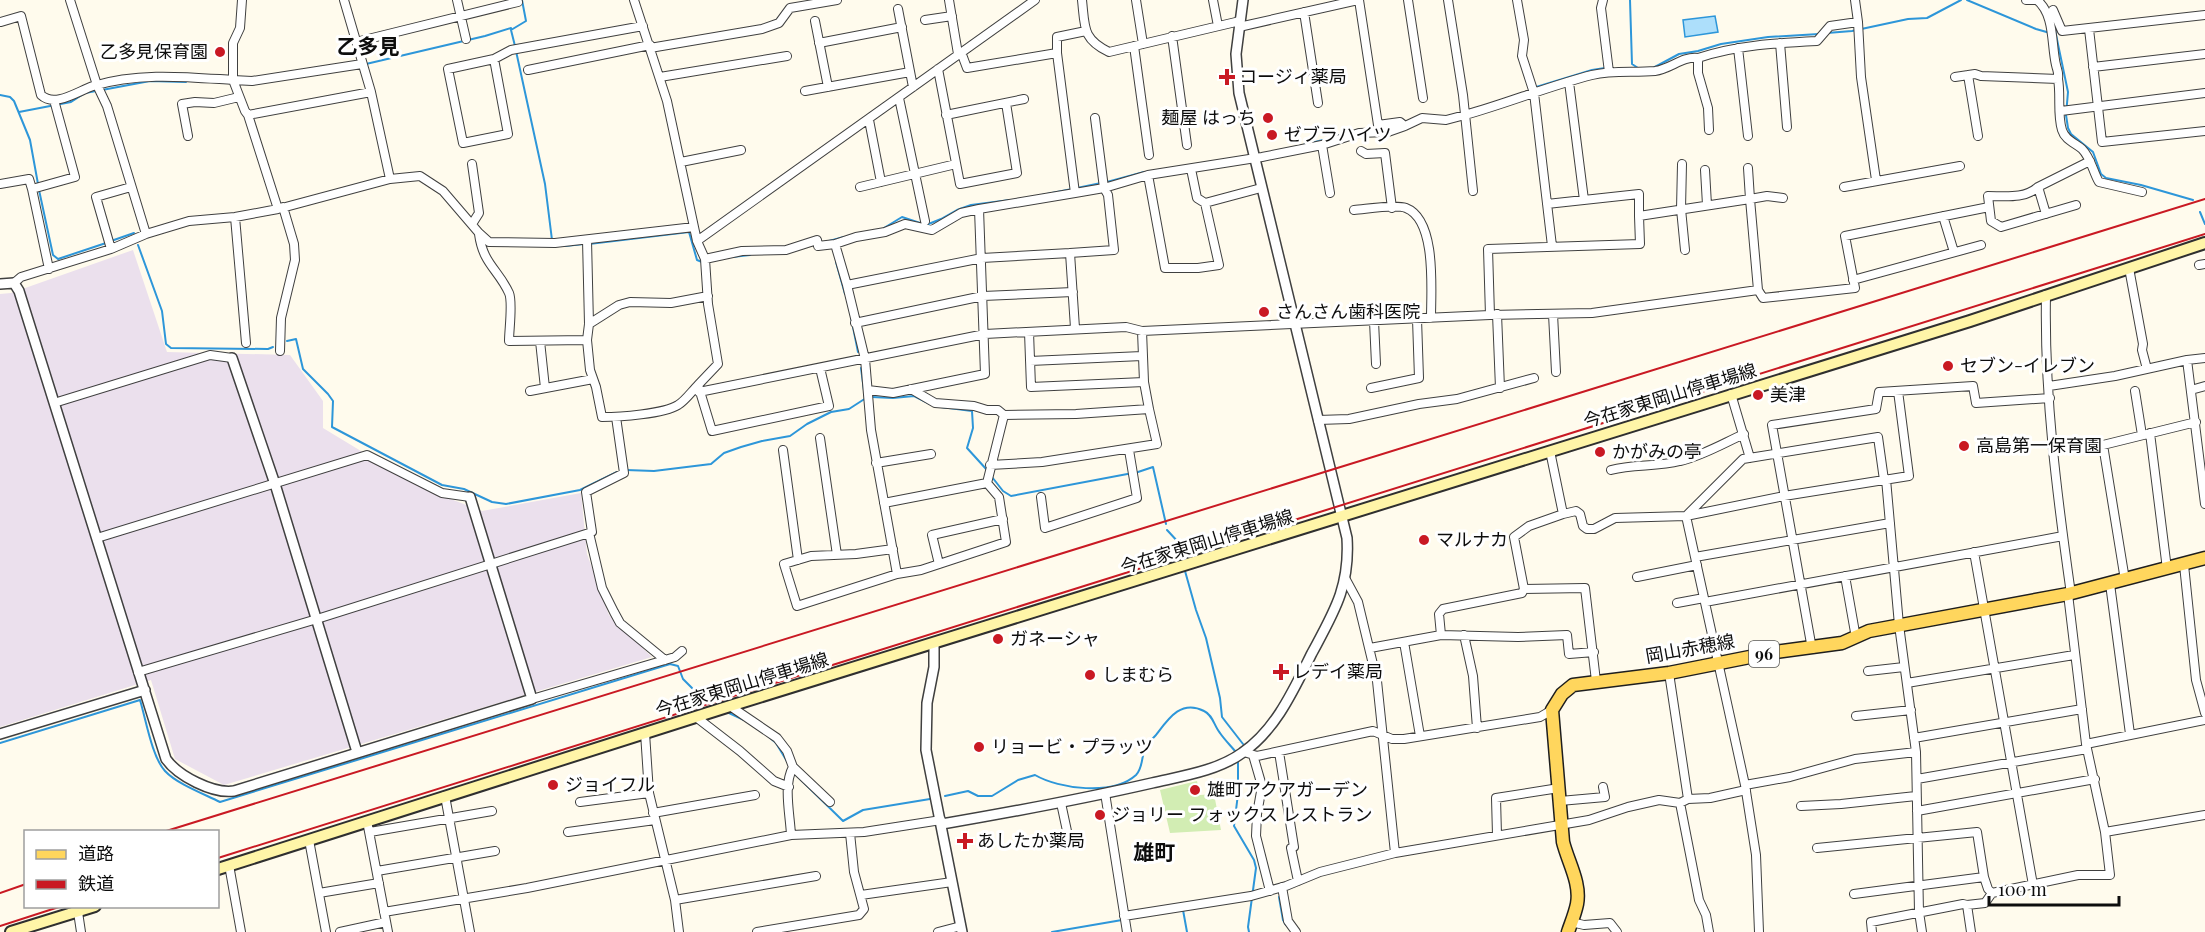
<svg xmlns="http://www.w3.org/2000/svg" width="2205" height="932" font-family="'Playfair Display','Noto Sans JP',serif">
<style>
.industrial{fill:#ebe0ed}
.green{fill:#d2edb3}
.water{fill:#addffb;stroke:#2d96d9;stroke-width:1.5}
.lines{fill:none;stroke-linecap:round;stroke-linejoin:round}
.stream{stroke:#2d96d9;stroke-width:2}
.minor-casing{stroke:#404040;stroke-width:10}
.tertiary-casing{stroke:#404040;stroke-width:12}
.secondary-casing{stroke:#2f2f2f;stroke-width:14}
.primary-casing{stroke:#1e1e1e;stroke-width:15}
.minor{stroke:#fff;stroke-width:8}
.tertiary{stroke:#fff;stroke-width:9}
.secondary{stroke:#fff5a8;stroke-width:10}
.primary{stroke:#ffd65d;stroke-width:12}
.rail{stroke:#c91923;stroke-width:2}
.poi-dot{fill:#c91923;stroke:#fff;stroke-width:2}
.labels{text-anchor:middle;stroke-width:6;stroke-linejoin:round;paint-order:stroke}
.shield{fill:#fff;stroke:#565656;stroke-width:1.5}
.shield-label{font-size:16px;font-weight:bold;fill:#0d0d0d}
.poi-label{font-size:18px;fill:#0d0d0d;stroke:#fff;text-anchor:start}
.street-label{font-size:18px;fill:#0d0d0d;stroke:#fff}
.quarter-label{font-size:21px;font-weight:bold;fill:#0d0d0d;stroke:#fff}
</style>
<rect width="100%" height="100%" fill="#fffbed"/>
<path class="industrial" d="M133 250 167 352 290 355 323 401V428L422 488 482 511 581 493 587 554 609 615 652 657 224 785 175 759 151 680 0 727V294L11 293Z"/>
<path class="green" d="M1197 781 1200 795 1214 794 1221 830 1170 833 1160 790Z"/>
<path class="water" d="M1715 16 1718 32 1685 37 1683 20Z"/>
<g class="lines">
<path class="stream" d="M1630 0 1632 64 1638 68
M1967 0 2036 29 2050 33
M2055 30 2068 92 2066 115 2068 128 2071 134 2093 152 2101 174 2106 178 2141 185 2193 200
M1827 33 1852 31 1908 19 1927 18 1961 0
M515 46 511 30 526 21 522 0
M516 51 545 184 552 240
M366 64 485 36 511 28
M1653 68 1679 54 1698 51 1721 44 1768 37 1819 34
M1533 88 1592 70 1605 68
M102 90 150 81 186 82
M0 95 10 97 14 101 30 140 38 184
M19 112 71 102 85 93 96 91
M1338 136 1350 132
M1303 145 1327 139
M1107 182 1144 172
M1077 188 1101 183
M39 190 53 255 58 259 106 243
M1042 195 1072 189
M2200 212 2205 224
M884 228 902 217 926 225 941 219 957 210 971 205 1010 200
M111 241 134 233
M829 241 844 237
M589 244 689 232 697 260 702 262
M138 245 162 311 166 344 171 348 268 349 273 347
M565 246 584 244
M732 257 750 255
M836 262 845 294
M851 317 858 352
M287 341 296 339 303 369 328 394 333 401 332 427 442 485 464 489 492 502 506 504 580 490 617 472
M861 368 865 398
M872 397 893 398 914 396 930 404
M941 407 972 411 973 428 967 448 987 470
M626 470 654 471 711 464 724 453 741 447 762 441 790 436 807 424 831 412 849 409 866 398
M992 477 1003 491 1011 496 1138 472 1153 467 1166 524
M1167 530 1180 544
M1185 571 1196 610 1206 638 1220 698 1222 717 1243 744
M729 713 744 720
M768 736 776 743 788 763
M0 743 140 700C146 720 152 757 165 771 177 784 204 794 220 802L670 664 678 666 683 679 700 696
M1238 762V794L1234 826 1254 860 1256 868 1248 927 1249 932
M794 773 843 821 863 810 930 799
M945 796 968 791 978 796H992L1018 780 1035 775C1059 789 1113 796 1136 775 1143 768 1141 758 1145 749 1147 744 1152 739 1156 735 1168 719 1181 699 1204 711 1213 715 1214 726 1220 733 1224 739 1230 745 1235 751
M1279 897 1283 920 1286 925
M1181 910H1183L1187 932
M1052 932 1122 920"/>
<g class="minor-casing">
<path id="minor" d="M70 0 97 85 107 106 146 234
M344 0 371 92 390 179
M457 0 466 39
M634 0 667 101 697 241 705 259 708 304 718 364 698 385 712 431 829 406 820 368
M949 0 958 54
M1082 0C1085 27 1082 39 1109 52L1240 21
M1136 0 1143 44
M1213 0 1218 26
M1408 0 1423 98
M1448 0 1463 95 1473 191
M1517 0 1524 40 1522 56 1534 93 1552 246
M1603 0 1601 8 1609 72
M2026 0H2037
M2037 0C2055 15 2051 44 2056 65 2057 70 2059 72 2058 79
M898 9 913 87
M2053 10 2062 31 2205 15
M1304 12 1318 103
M925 20 952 16
M815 21 828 87
M1 22 21 16 41 95C55 108 78 91 93 86 139 72 186 77 233 80V43L240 28 242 0
M1858 22 1861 77 1876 180
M1239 27 1358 0
M2089 29 2102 142 2205 131
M1172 36 1187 145
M356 42 518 2
M819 43 902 27
M1780 43 1787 127
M1134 46 1149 155
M650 48 762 29 779 23 790 8 837 0
M1738 48 1748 136
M961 52 967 68 1057 53
M1698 58C1737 45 1777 43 1817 41L1830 26 1858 22 1855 0
M494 59 508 134 463 143 448 69 494 59 511 50 643 26
M2093 67 2205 54
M938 69 960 184 1017 173 1006 103
M528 70 650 45
M1968 75 1978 136
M660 77 787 56
M1955 77 1975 74 1981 76 2058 79C2061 95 2057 114 2062 130 2065 140 2075 143 2082 149 2091 158 2093 172 2099 182L2142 192
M1569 82 1584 200
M805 91 910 72
M899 98 925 221
M2061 111 2205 93
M248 115 371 92
M946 115 1024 99
M1095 118 1104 188 1148 175 1262 157 1322 145 1359 133 1388 132 1405 126 1400 122 1378 125 1359 0
M869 120 881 182
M1405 126 1422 118 1446 120 1465 115C1508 103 1549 86 1592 75 1613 70 1634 73 1655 71 1671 69 1682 56 1698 58V73L1708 108 1709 130
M188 136 182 104 195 102 214 103 239 97
M1322 145 1330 193
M1361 151 1366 154 1385 153 1392 208
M681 162 741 150
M472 164 479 213 472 224
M1682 164 1681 209 1685 250
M1748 168 1750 199 1767 196 1783 198
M1191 169 1197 198 1205 203 1261 188
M1705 170 1707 205
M1148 175 1165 268H1198L1219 265 1205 203
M0 184 29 179 32 189
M860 187 956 164
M1844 187 1960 166
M2038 187 2046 214
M1547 204 1639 194V216
M2076 205 2001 227 1991 221 1988 196C2005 196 2025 199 2038 187L2090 161
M278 209 248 115 245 111 233 80 252 81 362 64
M1354 210C1367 209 1395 204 1406 208 1437 220 1431 291 1431 318
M1943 216 1954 252
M235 217 246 343
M479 234C483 264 498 269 509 293 513 302 509 330 509 341L587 340
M587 240 589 324 587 340 590 370 596 387 602 417C619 417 664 414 678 405 685 401 692 391 698 385
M697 241 1035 0
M111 249 96 197 131 187
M1070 253 1114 250 1108 195 1104 188 1075 193
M705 259 742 251 786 250 817 240 818 246 835 244
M2199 265 2205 264
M2129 268 2143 344 2142 350 2147 369
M49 269 32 189 75 177 54 100
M1853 280 1981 245
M14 283 21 277 111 249 146 234 189 221 235 217 278 209 390 179 420 176 443 191 479 233 489 242 555 243 694 227
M847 285 835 244 856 237 885 232 905 224 932 230 961 213 979 209
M2046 295C2044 395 2057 495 2071 594
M1497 314 1500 388
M1553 314 1556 372
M1490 315 1488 249 1640 244 1639 216 1750 199 1758 290 1763 298 1855 288 1845 236 1989 207
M1374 321 1376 364
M855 323 983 296 1073 292
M589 324 619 305 630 302 671 303 708 296
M1029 332 1031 387 1144 382
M540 341 545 388
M280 351 281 318 295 260 294 244 283 207
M2205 358 2187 360 2205 504
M1030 361 1142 356
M2049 386 2115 376 2187 360
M1371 388 1419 378 1417 319
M911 389 935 403 974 406 987 410H998L1004 415
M868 390 893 393 985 374 979 209 1075 193 1057 53V37L1086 31
M2191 390 2205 386
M530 391 593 379
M2135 391 2142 435
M699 392 985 334 1126 327 1142 331 1490 315 1592 313 1758 290
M1731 394 1750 458
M54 403 210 355 232 358
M616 417 624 473 586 492 592 532 589 533 602 588 614 612 620 623 665 660
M1318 420 1349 419 1419 404 1457 399 1534 378
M2150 433 2167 569
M820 438 837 555
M783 450 798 560
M1550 451 1563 514 1576 511 1580 514 1583 526 1587 529H1594L1615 518 1686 516 1743 459 1878 437 1884 480
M876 463 931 454
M990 465 1042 462 1157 444 1149 409
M1611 470C1633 464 1657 467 1680 461 1702 456 1724 443 1744 434
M1886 479 1899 625 1916 752 1919 912 1922 932
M1041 497 1045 528 1137 498 1129 450
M884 503 987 483
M1563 514 1529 526 1514 537 1524 589 1585 588 1596 681
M97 538 367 455 442 493 470 497
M893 549 856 554 811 556 784 564 797 606 897 574 921 570 1006 542 999 497 987 483 1004 415 1076 414 1149 409 1144 382 1142 331
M1974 552 2033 885
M1695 557 1890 523
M939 564 932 535 1003 519
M2184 565 2196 680 2205 713
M897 574 871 430 865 359 847 285 982 258 1070 253 1075 328
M1845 576 1856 638
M1637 577 1697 565
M1345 578 1358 602 1377 681 1395 853
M2125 580 2103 445 2196 422
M2110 584 2130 734
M1705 602 2063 536
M1677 603 1704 598
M1441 635 1439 614 1443 609 1522 593 1524 589
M1464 635 1473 676 1477 728
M1404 642 1420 736
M1370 648 1441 635 1518 637 1567 635 1569 654 1594 652
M1812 649 1772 425 1876 409 1879 392 1973 386 1976 403 2050 398
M1868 671 1904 667
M138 672 317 619 589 533
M1669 673 1688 799
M1907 683 2074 655
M532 699 675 657 682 651
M730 706 777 738 787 751 793 767 830 802
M1856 716 1911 710
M696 717 740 751 774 781 789 787
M645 733 649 793 675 900 679 932
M1914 738 2082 709
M2086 744 2205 720
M1244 752 1257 756 1373 731 1392 739H1404L1540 717 1552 710
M1279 752 1294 847 1291 848 1298 881
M1253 755 1262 786 1257 814 1256 836 1270 891
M1917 779 2087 749
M1745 785 1790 777 1855 759 1916 752
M1105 793 1127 932
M445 796 470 932
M1560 801 1605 797 1603 787
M580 802 649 793
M1061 803 1070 845
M1680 803 1699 900 1706 915 1709 932
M1801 806 1841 804 1916 796
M1917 811 2095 779
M653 813 755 795
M367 821 388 932
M370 832 492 811
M568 832 655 820
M2105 832 2205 815
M791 835C790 814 783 785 793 767
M1497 835 1496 798 1559 788
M309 840 326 932
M1817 848 1977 832 1984 877
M229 865 241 932
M377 871 495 851
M1282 887 1288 921 1296 932
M319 893 379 883
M1854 894 1984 877 1988 889 1992 893 2078 875H2110L2105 832 2086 744 2068 594
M861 895 952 882
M675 900 816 876
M78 912 81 932
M384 912 527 888 791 835 864 832 941 820
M1124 916 1251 896 1286 886 1320 872 1395 853 1589 820 1628 807 1659 800 1680 803 1688 799 1710 798 1746 790
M1571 922 1584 925 1610 923 1617 932
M340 932 386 922
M757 932 859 915 864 909 854 872 850 833
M938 932 961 926
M1759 932 1756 855 1745 785 1686 516 1784 496 1909 476 1898 391
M1872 932 1871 922 1963 904 1967 905
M1971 932 1967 905 1985 903 1992 893"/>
</g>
<g class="tertiary-casing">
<path id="tertiary" d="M0 284 14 283 19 291 166 759C178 776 213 794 234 791L532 699 470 497
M232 358 275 484 357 752
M934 644V667L927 703 926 750 962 932
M0 734 145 690
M942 824C1012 812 1082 799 1152 783 1182 776 1217 771 1242 753 1276 730 1294 689 1312 653 1334 612 1350 587 1347 538L1239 93 1236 54 1243 0"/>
</g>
<g class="secondary-casing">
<path id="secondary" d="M218 869 730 706 1970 321 2205 243
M11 932 95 906"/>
</g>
<g class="primary-casing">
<path id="primary" d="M1568 932C1571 923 1575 914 1577 904 1581 883 1568 862 1563 842L1552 710 1562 694 1573 685 1669 673 1775 652 1842 643 1869 631 2068 594 2205 558"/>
</g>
<use href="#minor" class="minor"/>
<use href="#tertiary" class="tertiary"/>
<use href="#secondary" class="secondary"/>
<use href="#primary" class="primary"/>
<path class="rail" d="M163 832 2205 199
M218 858 2205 234
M0 893 26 884
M0 926 62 906"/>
</g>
<g class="poi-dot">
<circle cx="220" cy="52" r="6"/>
<path d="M1224 68h6v6h6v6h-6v6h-6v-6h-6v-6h6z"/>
<circle cx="1268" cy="118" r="6"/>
<circle cx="1272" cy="135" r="6"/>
<circle cx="1264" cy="312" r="6"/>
<circle cx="1948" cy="366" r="6"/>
<circle cx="1758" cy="395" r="6"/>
<circle cx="1964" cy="446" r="6"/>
<circle cx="1600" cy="452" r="6"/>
<circle cx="1424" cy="540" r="6"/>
<circle cx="998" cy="639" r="6"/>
<path d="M1278 663h6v6h6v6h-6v6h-6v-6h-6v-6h6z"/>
<circle cx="1090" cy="675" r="6"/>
<circle cx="979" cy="747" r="6"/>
<circle cx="553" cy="785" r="6"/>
<circle cx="1195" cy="790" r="6"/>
<circle cx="1100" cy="815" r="6"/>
<path d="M962 832h6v6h6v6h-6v6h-6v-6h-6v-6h6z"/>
</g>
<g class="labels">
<rect class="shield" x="1749" y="641" width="30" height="26" rx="4.5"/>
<g class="shield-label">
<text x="1764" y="660">96</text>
</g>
<g class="poi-label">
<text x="208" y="58" text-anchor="end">乙多見保育園</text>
<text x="1239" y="83">コージィ薬局</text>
<text x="1256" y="124" text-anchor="end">麺屋 はっち</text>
<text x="1284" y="141">ゼブラハイツ</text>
<text x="1276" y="318">さんさん歯科医院</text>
<text x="1960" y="372">セブン-イレブン</text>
<text x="1770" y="401">美津</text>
<text x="1976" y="452">高島第一保育園</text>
<text x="1612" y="458">かがみの亭</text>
<text x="1436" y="546">マルナカ</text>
<text x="1010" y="645">ガネーシャ</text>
<text x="1293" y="678">レデイ薬局</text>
<text x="1102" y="681">しまむら</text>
<text x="991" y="753">リョービ・プラッツ</text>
<text x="565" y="791">ジョイフル</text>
<text x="1207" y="796">雄町アクアガーデン</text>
<text x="1112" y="821">ジョリー フォックス レストラン</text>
<text x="977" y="847">あしたか薬局</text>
</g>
<g class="street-label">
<text transform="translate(1670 396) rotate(-17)" y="6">今在家東岡山停車場線</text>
<text transform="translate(1207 542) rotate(-17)" y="6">今在家東岡山停車場線</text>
<text transform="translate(1690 649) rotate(-10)" y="6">岡山赤穂線</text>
<text transform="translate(742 685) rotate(-17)" y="6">今在家東岡山停車場線</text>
</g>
<g class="quarter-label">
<text x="368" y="54">乙多見</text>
<text x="1154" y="860">雄町</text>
</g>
</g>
<rect x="24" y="830" width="195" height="78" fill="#ffffff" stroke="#9e9e9e" stroke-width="1.5"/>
<rect x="36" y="850" width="30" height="9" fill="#ffd65d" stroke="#9e9e9e" stroke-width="1.5"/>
<text x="78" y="860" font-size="18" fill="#0d0d0d">道路</text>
<rect x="36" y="880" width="30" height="9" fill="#c91923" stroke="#9e9e9e" stroke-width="1.5"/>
<text x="78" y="890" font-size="18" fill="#0d0d0d">鉄道</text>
<path d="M1989 896v9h130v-9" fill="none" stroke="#0d0d0d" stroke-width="3"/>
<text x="1998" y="896" font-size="18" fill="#0d0d0d" stroke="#ffffff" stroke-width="4.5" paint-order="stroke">100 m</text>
</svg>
